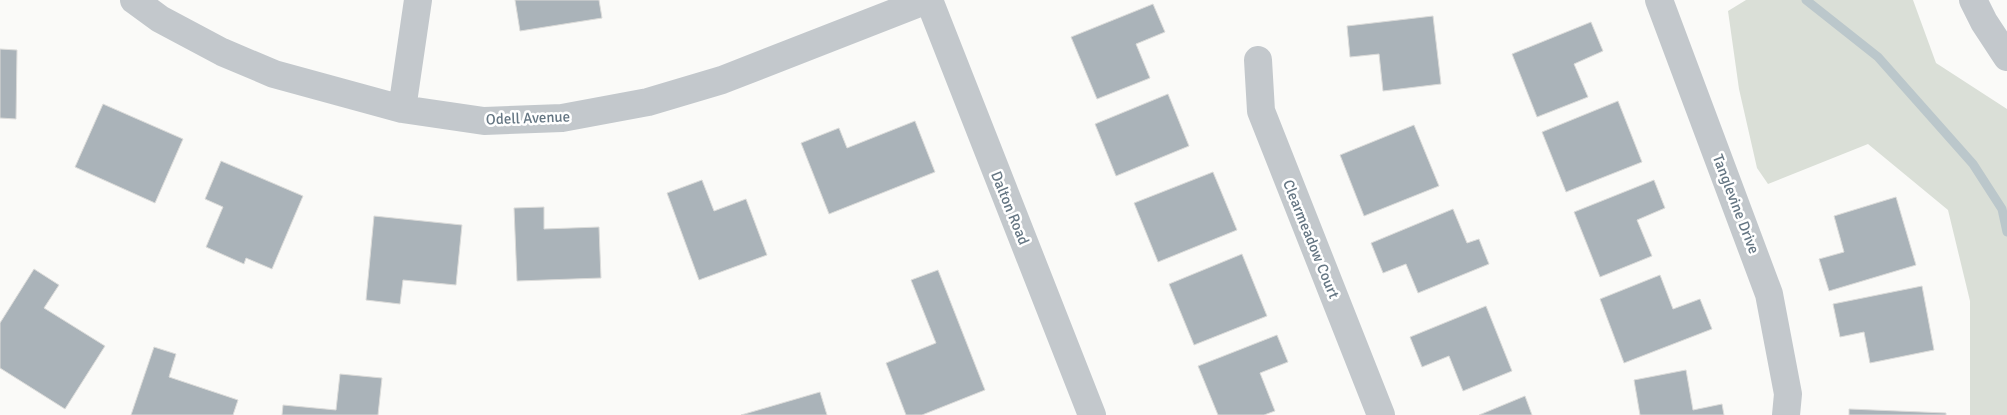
<svg xmlns="http://www.w3.org/2000/svg" width="2007" height="415" font-family="Signika,sans-serif">
<style>
.green{fill:#dadfd7}
.lines{fill:none;stroke-linecap:round;stroke-linejoin:round}
.stream{stroke:#bbc7cb;stroke-width:9}
.building{fill:#aab3b9;stroke:#dcdcda}
.minor{stroke:#c3c8cc;stroke-width:28}
.labels{text-anchor:middle;stroke-width:5;stroke-linejoin:round;paint-order:stroke}
.street-label{font-size:15px;fill:#657683;stroke:#fff}
</style>
<rect width="100%" height="100%" fill="#fafaf8"/>
<path class="green" d="M1746 0H1913L1936 63 2007 109V415H1970V301L1948 210 1868 144 1768 184 1757 168 1739 89 1728 11Z"/>
<g class="lines">
<path class="stream" d="M1806 0 1878 57 1973 164 2002 209 2007 232"/>
</g>
<path class="building" d="M515 0H599L602 18 520 31Z
M1153 4 1165 32 1136 44 1150 78 1097 99 1071 37Z
M1433 16 1441 84 1383 91 1379 54 1350 57 1347 26Z
M1591 22 1603 51 1574 64 1588 97 1537 117 1512 54Z
M0 49 17 50 16 119 0 118Z
M1168 94 1189 146 1116 176 1095 124Z
M1618 101 1642 162 1566 192 1542 132Z
M103 104 183 139 155 203 75 167Z
M915 121 935 172 829 214 801 143 839 128 847 148Z
M1414 125 1439 186 1364 216 1340 155Z
M221 161 303 196 272 269 246 258 244 264 206 247 223 207 205 199Z
M1213 172 1237 230 1158 262 1134 203Z
M702 180 714 211 746 199 767 255 699 280 667 193Z
M1654 180 1665 208 1637 220 1652 256 1600 277 1574 212Z
M1896 197 1916 265 1829 291 1819 259 1844 252 1834 216Z
M544 207V229L599 227 601 278 517 281 514 208Z
M1453 209 1467 243 1479 239 1489 264 1418 293 1406 264 1383 273 1371 243Z
M374 216 462 225 456 285 403 280 400 304 366 300Z
M1242 254 1267 316 1194 345 1169 284Z
M34 269 59 285 44 308 105 346 65 409 0 368V323Z
M938 270 985 390 922 415H906L886 363 936 343 911 280Z
M1660 275 1673 309 1700 299 1712 329 1624 363 1600 299Z
M1922 286 1934 350 1870 363 1864 332 1840 337 1833 304Z
M1486 306 1512 371 1463 391 1449 356 1422 367 1410 337Z
M1277 335 1288 362 1260 373 1275 411 1264 415H1218L1198 366Z
M154 347 176 354 169 377 238 400 233 415H131Z
M1686 370 1693 410 1722 404 1724 415H1640L1634 380Z
M340 374 382 378 378 415H282L283 405 336 410Z
M820 392 827 415H741Z
M1525 396 1532 415H1479Z
M1849 409 1946 413V415H1849Z"/>
<g class="lines">
<path class="minor" d="M134 0 160 19 222 52 274 74 402 109 484 121 562 118 648 102 722 80 927 0
M929 0 1092 415
M1659 0 1769 294 1788 394 1786 415
M1973 0 1984 22 2007 57
M1258 60 1261 111 1381 415
M402 109 418 0"/>
</g>
<g class="labels">
<g class="street-label">
<text transform="translate(528 118) rotate(-2)" y="5">Odell Avenue</text>
<text transform="translate(1736 204) rotate(69)" y="5">Tanglevine Drive</text>
<text transform="translate(1010 208) rotate(68)" y="5">Dalton Road</text>
<text transform="translate(1311 239) rotate(68)" y="5">Clearmeadow Court</text>
</g>
</g>
</svg>
